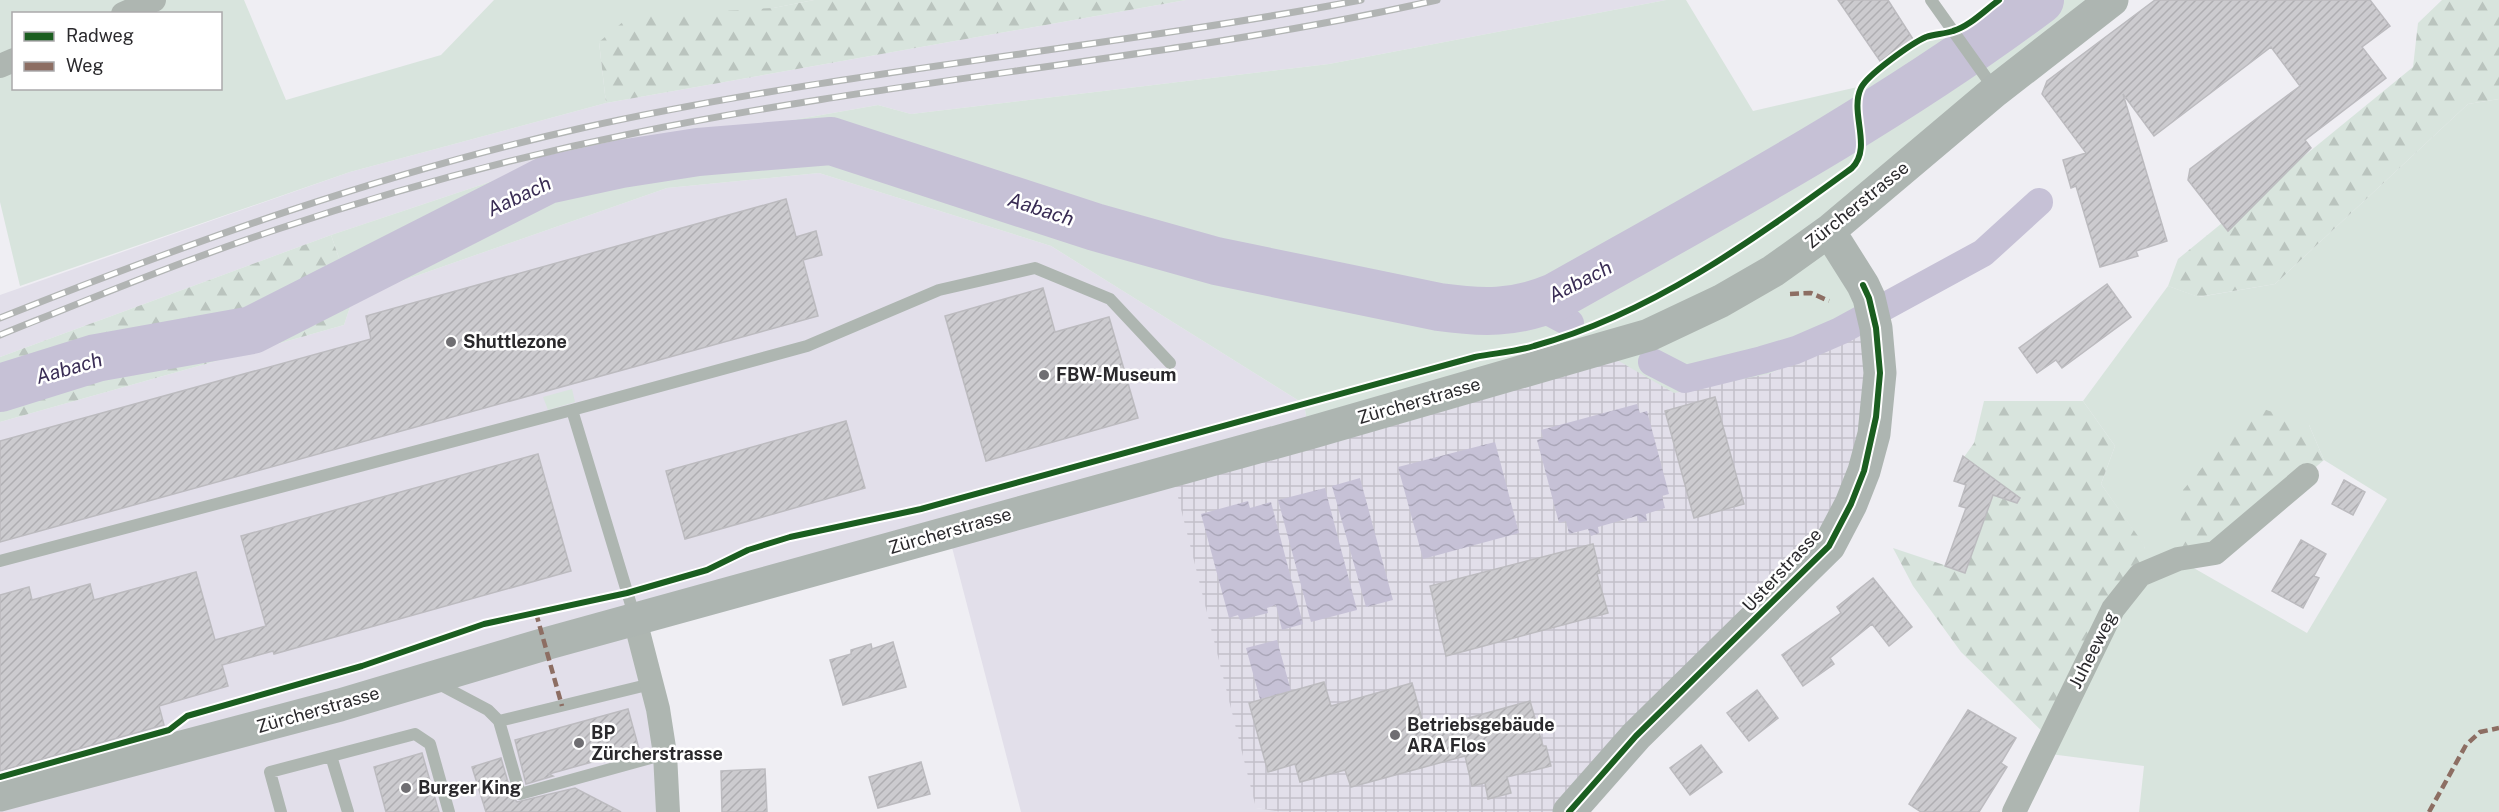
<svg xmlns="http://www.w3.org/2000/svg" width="2499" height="812" font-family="'Public Sans',sans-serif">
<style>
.built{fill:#e2dfea}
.industrial{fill:url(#industrial-grid)}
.green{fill:#d8e4dd;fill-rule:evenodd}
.forest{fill:url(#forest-firs)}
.water{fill:url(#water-waves)}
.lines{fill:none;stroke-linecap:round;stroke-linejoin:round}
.canal{stroke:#c6c1d6;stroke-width:28}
.river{stroke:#c6c1d6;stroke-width:48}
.building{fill:url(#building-hatch);stroke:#bcbbbf;stroke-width:1.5}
.service{stroke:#aeb6b1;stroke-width:12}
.minor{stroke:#aeb6b1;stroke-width:24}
.secondary{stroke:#adb5b1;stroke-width:33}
.rail-casing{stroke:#b1b4b3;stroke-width:7}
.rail{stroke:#fff;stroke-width:4.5;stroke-dasharray:14;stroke-linecap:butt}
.quiet{stroke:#8d6e63;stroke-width:4.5;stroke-dasharray:9 4.5;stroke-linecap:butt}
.cycleway-casing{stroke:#fff;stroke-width:10}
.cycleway{stroke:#1b5e20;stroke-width:6}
.poi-dot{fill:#6f6e72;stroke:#fff;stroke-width:2}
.labels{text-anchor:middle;stroke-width:5;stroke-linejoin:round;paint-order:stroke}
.street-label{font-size:18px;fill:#2a292c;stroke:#fff}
.poi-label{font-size:18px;font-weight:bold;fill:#2a292c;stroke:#fff;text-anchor:start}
.water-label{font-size:20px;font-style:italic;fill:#392c54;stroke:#fff}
</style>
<defs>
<pattern id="industrial-grid" width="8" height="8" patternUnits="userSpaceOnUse" patternTransform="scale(1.5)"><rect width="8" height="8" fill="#e2dfea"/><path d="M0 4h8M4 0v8" fill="none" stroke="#c2bfc9"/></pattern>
<pattern id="forest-firs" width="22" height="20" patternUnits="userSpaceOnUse" patternTransform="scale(1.5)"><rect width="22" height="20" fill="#d8e4dd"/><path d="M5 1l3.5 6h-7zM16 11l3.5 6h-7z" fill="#bac4be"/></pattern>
<pattern id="water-waves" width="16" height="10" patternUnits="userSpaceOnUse" patternTransform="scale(1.5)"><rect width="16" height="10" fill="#c6c1d6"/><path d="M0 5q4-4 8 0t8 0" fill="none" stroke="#aaa6b8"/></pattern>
<pattern id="building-hatch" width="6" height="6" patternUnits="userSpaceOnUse" patternTransform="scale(1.5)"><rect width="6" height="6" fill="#cccbcf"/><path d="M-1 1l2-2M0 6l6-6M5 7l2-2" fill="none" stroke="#afaeb2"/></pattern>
</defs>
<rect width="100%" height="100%" fill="#efeef3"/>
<path class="built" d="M1186 0H1666L1329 64 911 114 878 105 544 164 331 235 0 357V295L350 172 606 103Z
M819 173 1051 246 1304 404 1309 433 1256 808 1282 812H1021L948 532 635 620 668 812H0V422L344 325 353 298 667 188Z"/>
<path class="industrial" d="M1876 328 1851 504 1569 812H1282L1256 808 1171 469 1598 349 1768 374Z"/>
<path class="green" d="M0 0H244L286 100 441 55 494 0H814L599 42 606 103 350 172 20 286 0 202ZM14 14H220V88H14Z
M1666 0H1686L1753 111 1862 86 1872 74 1923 38 1937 33 1952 31 1965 25 1999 0H2112L1830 231 1876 328 1768 374 1674 393 1598 349 1309 433 1304 404 1051 246 819 173 667 188 353 298 331 235 544 164 878 105 911 114 1329 64Z
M2499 99V812H2139L2144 766 2042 753 2145 547 2101 484 2115 446 2083 401 2168 286 2199 297 2275 284 2468 104ZM2309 425 2324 460 2387 499 2307 633 2178 559Z
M572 389 575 402 548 410 543 397Z"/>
<path class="forest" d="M814 0H1186L606 103 599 42 630 16 773 8Z
M2442 0H2499V99L2468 104 2275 284 2198 297 2168 286 2178 259 2413 67 2418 23Z
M331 235 353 298 344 325 0 422V357Z
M1984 401H2083L2115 446 2101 484 2145 546 2140 575 2049 738 1961 652 1913 586 1893 548 1965 572 1998 482 1964 457 1974 443Z
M2255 406 2309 425 2324 460 2215 553 2178 559 2183 490Z"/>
<path class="water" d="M1637 404 1640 413 1647 411 1669 494 1662 496 1665 508 1646 514 1647 521 1639 523 1637 516 1598 527 1599 533 1591 536 1588 529 1569 534 1566 521 1559 523 1537 440 1543 438 1541 430Z
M1495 442 1519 533 1423 559 1398 467Z
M1360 478 1393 600 1366 607 1332 486Z
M1325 488 1357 610 1311 622 1278 500Z
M1248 501 1250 508 1271 502 1303 624 1282 630 1276 605 1267 608 1268 613 1240 620 1238 615 1229 618 1201 514Z
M1277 640 1291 691 1260 699 1246 648Z"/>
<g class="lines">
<path class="canal" d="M1536 305 1570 323
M1652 362 1685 379 1762 360 1796 350 1840 331 1983 253 2039 202"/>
<path class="river" d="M0 388 96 358 252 330 547 180 621 164 698 152 831 141 1095 227 1216 261 1439 307C1482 313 1514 314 1555 297 1720 204 1888 114 2040 0"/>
</g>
<path class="building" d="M1838 0H1888L1913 39 1880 61Z
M2155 0H2370L2390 26 2362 47 2386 78 2305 140 2311 148 2228 231 2188 180 2190 169 2300 86 2271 47 2154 136 2123 94 2167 241 2136 251 2138 256 2100 267 2076 186 2071 188 2063 160 2086 153 2042 94 2047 81Z
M786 199 796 237 816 231 822 255 803 260 818 316 0 542V441L371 339 366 316Z
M2107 284 2131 317 2062 368 2056 360 2037 373 2019 348Z
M1043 288 1055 332 1109 317 1138 418 986 461 945 316Z
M1715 397 1744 504 1694 518 1665 411Z
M846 421 865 488 685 539 666 471Z
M538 454 571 571 274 654 273 651 222 665 228 686 159 706 164 725 0 771V595L29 587 32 600 90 584 94 600 196 572 215 640 266 626 241 536Z
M1963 456 2020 498 2017 503 1993 495 1965 573 1945 566 1966 508 1959 506 1966 485 1954 481Z
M2344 480 2365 492 2353 515 2332 504Z
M2301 540 2326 554 2314 576 2319 578 2303 608 2272 591Z
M1593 544 1600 573 1597 574 1608 613 1446 656 1430 586Z
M1873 578 1912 627 1889 646 1872 624 1830 658 1834 664 1803 686 1782 655 1841 613 1837 607Z
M893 642 906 687 843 705 830 660 851 654V650L871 644 872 649Z
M1324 682 1331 706 1412 683 1425 730 1530 701 1543 746H1546L1551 766 1507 777 1511 793 1488 799 1485 783 1472 786 1465 756 1351 787 1345 770 1300 782 1295 764 1268 772 1249 703Z
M1757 690 1778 718 1749 741 1727 713Z
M628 709 639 749 549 774 553 776 526 784 515 740Z
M1968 710 2016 738 2001 763 2007 767 1979 812H1921L1909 804Z
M1701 745 1722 772 1690 795 1670 768Z
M422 753 439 812H386L374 767Z
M501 758 512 796 517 802 575 788 621 812H486L472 767Z
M921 762 930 794 878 808 869 777Z
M765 769 767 812H722L721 771Z"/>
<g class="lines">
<path class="service" d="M1931 0 1995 90
M572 410 635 618
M0 561 572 410 807 346 939 290 1035 268 1110 299 1170 363
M437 683 488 710 499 721 520 794 665 754
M499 721 651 684
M331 756 348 812
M281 812 270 772 415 734 430 744 449 812"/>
<path class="minor" d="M123 14 154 0
M0 66 14 60
M635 620 658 709 665 754 668 812
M2014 812 2113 609 2140 575 2178 559 2215 553 2307 475"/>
<path class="secondary" d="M0 795 340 705 545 644 1309 433 1649 335 1721 301 1773 271 1829 231 1995 91 2112 0
M1569 812 1636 736 1829 546 1851 504 1864 471 1874 434 1880 373 1876 328 1869 298 1863 285 1829 231"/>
<g class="rail-casing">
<path id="rail" d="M0 318C190 242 382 173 582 128 839 71 1102 49 1361 0
M0 335C92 298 184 260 278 229 394 190 511 158 630 134 897 78 1171 60 1437 0"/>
</g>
<use href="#rail" class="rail"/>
<path class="quiet" d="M1790 294 1811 293 1829 301
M536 613 562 706
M2429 812 2466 745 2480 732 2499 728"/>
<g class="cycleway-casing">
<path id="cycleway" d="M0 777 169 730 187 716 362 666 484 624 627 593 707 570 748 550 790 537 921 509 1475 357C1495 353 1515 352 1534 346 1654 313 1753 240 1852 168 1873 147 1849 113 1861 88 1867 75 1912 43 1926 37 1935 34 1944 34 1953 31 1970 26 1985 10 1999 0
M1569 812 1636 736 1829 546 1851 504 1864 471 1876 417 1880 373 1876 328 1869 298 1863 285"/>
</g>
<use href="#cycleway" class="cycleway"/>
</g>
<g class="poi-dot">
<circle cx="451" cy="342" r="6"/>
<circle cx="1044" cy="375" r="6"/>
<circle cx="1395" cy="735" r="6"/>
<circle cx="579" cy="743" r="6"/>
<circle cx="406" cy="788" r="6"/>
</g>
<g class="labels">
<g class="street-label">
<text transform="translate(1857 205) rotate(-39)" y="6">Zürcherstrasse</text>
<text transform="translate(1419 401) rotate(-16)" y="6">Zürcherstrasse</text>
<text transform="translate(950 531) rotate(-16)" y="6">Zürcherstrasse</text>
<text transform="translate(1782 570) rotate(-47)" y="6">Usterstrasse</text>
<text transform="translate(2093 650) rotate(-63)" y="6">Juheeweg</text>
<text transform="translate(318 710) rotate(-16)" y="6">Zürcherstrasse</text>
</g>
<g class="poi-label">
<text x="463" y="348">Shuttlezone</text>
<text x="1056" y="381">FBW-Museum</text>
<text x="1407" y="731">Betriebsgebäude<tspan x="1407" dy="21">ARA Flos</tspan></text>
<text x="591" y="739">BP<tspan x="591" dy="21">Zürcherstrasse</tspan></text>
<text x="418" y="794">Burger King</text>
</g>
<g class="water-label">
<text transform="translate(519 196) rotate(-25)" y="7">Aabach</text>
<text transform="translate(1041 209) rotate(18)" y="7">Aabach</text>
<text transform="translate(1580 281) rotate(-27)" y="7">Aabach</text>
<text transform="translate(69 368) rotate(-16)" y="7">Aabach</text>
</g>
</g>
<rect x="12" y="12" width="210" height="78" fill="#ffffff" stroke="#aaa9ab" stroke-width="1.5"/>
<rect x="24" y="32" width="30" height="9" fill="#1b5e20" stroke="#aaa9ab" stroke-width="1.5"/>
<text x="66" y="42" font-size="18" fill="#2a292c">Radweg</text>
<rect x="24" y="62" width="30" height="9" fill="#8d6e63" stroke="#aaa9ab" stroke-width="1.5"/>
<text x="66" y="72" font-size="18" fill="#2a292c">Weg</text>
</svg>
